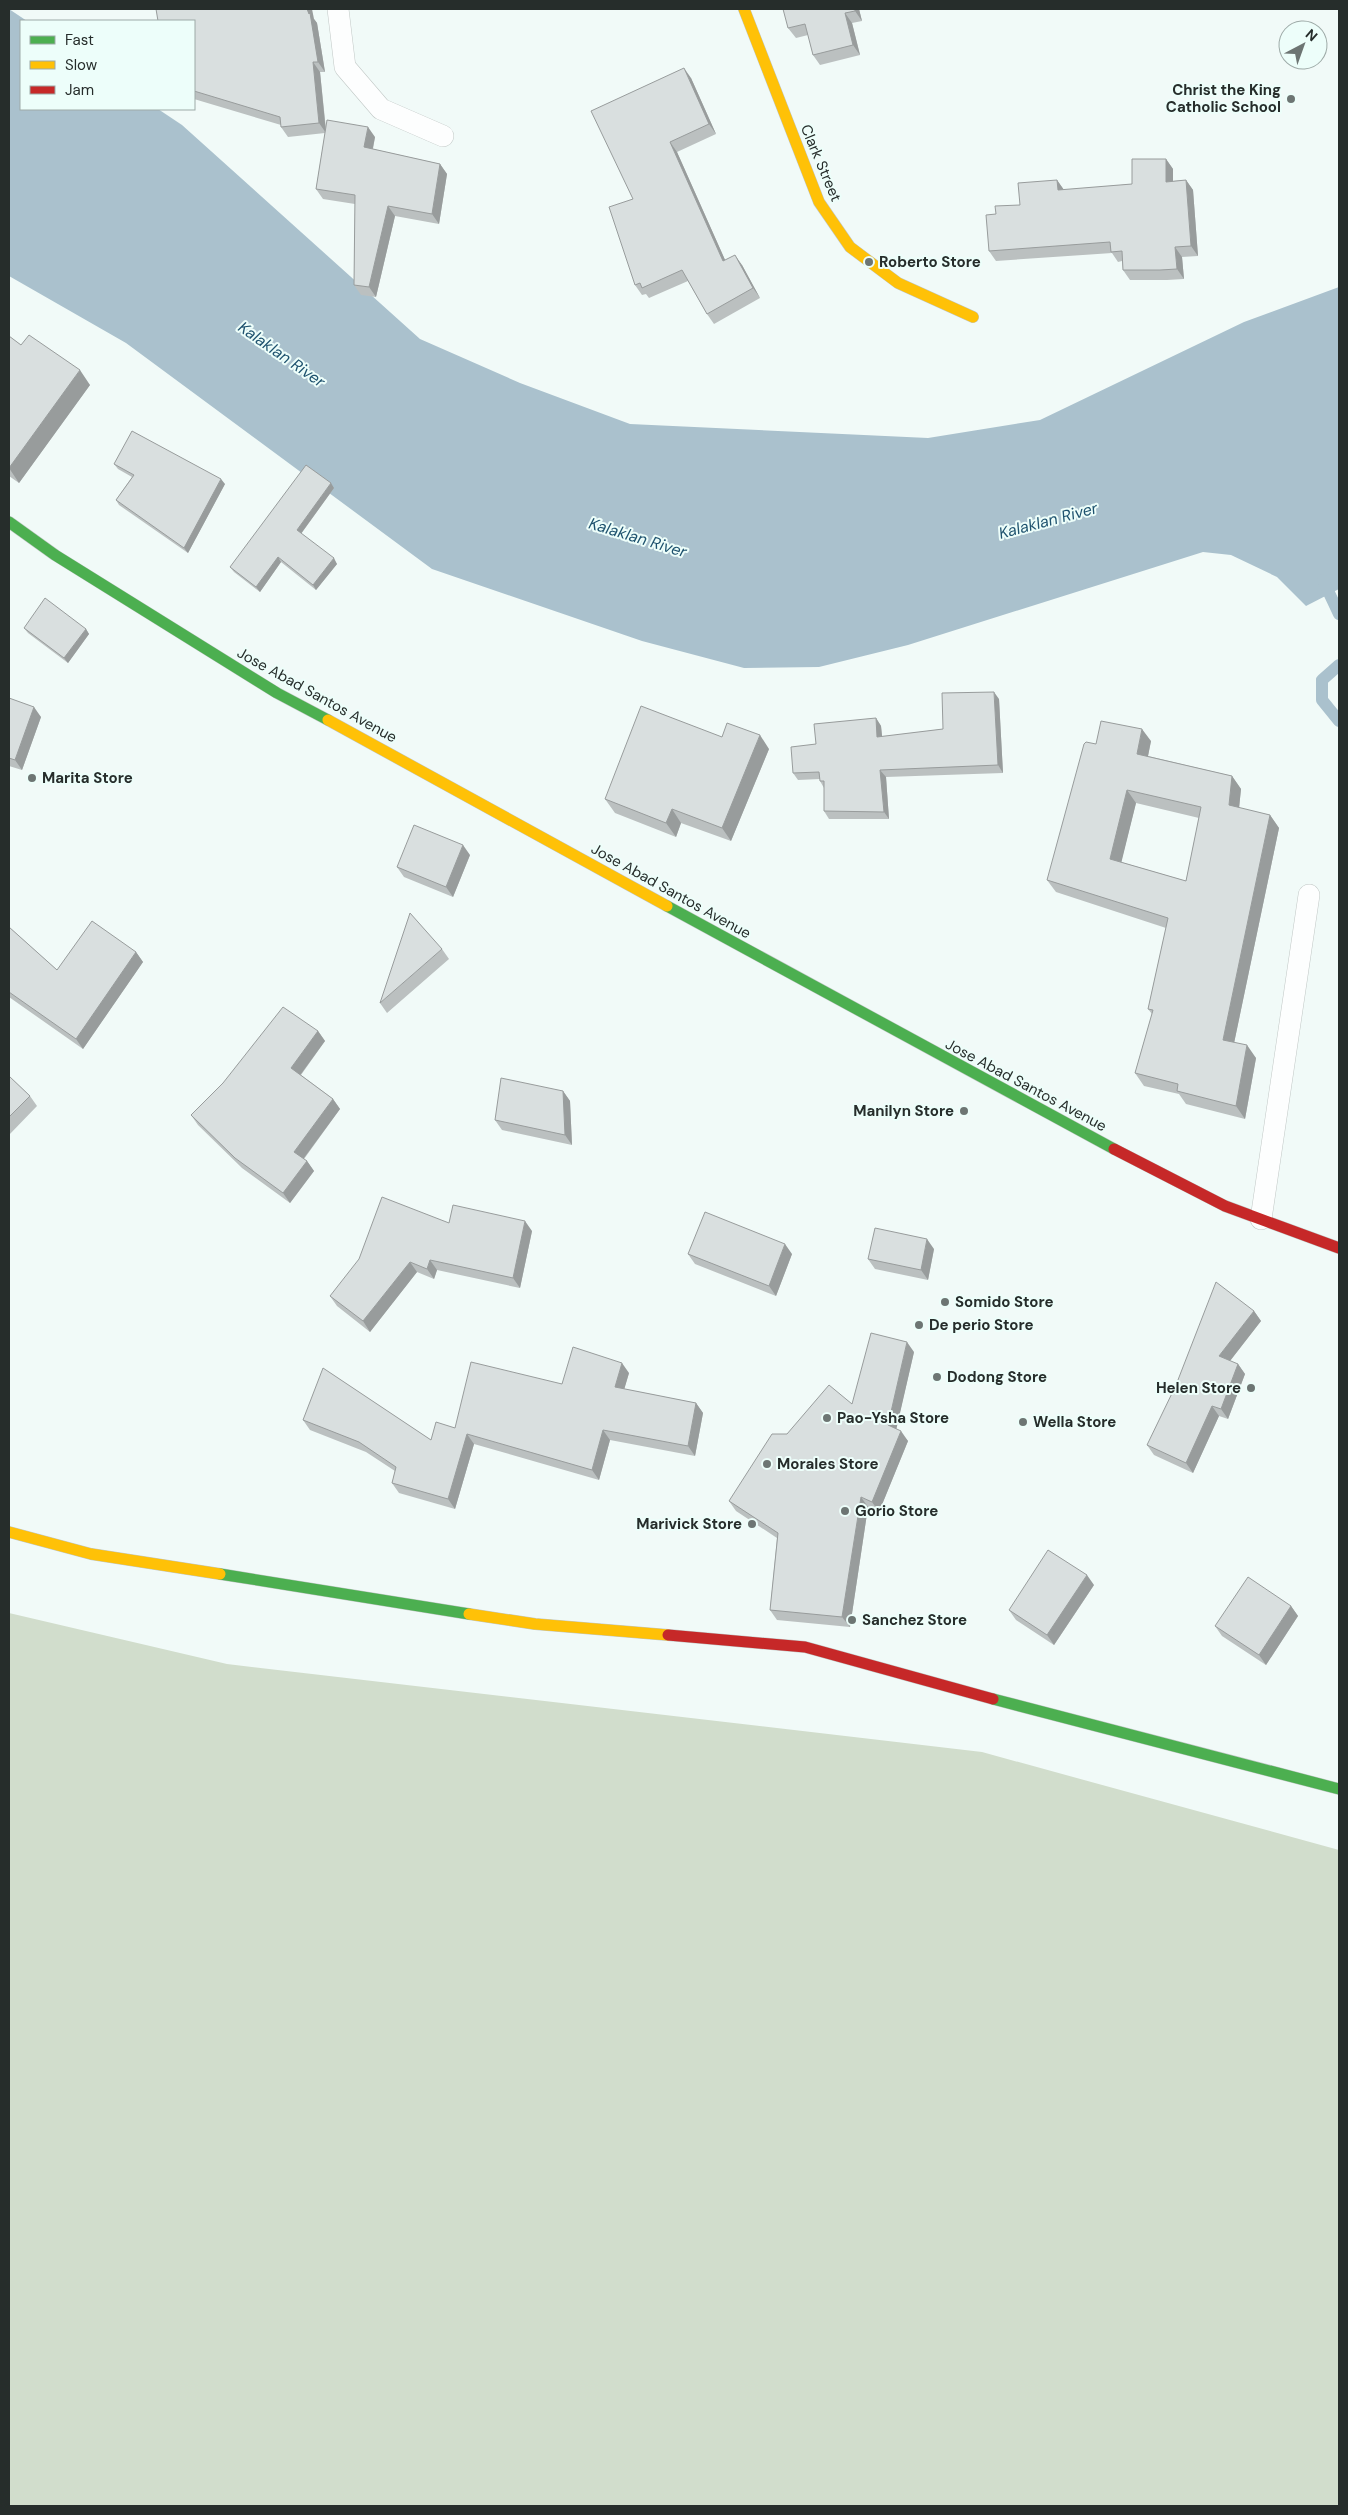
<svg xmlns="http://www.w3.org/2000/svg" width="1348" height="2515" font-family="'DM Sans',sans-serif">
<style>
.forest{fill:#d1ddcc}
.water{fill:#aac1cd}
.lines{fill:none;stroke-linecap:round;stroke-linejoin:round}
.stream{stroke:#aac1cd;stroke-width:12}
.lane-casing{stroke:#c0c7c5;stroke-width:22}
.fast-casing{stroke:#c0c7c5;stroke-width:12}
.slow-casing{stroke:#c0c7c5;stroke-width:12}
.jam-casing{stroke:#c0c7c5;stroke-width:12}
.lane{stroke:#fdfefe;stroke-width:21}
.fast{stroke:#4caf50;stroke-width:11}
.slow{stroke:#ffc107;stroke-width:11}
.jam{stroke:#c62828;stroke-width:11}
.wall{fill:#bbc0c0;fill-rule:evenodd}
.shaded-wall{fill:#989c9c}
.building{fill:#d9dfdf;stroke:#989c9c;fill-rule:evenodd}
.poi-dot{fill:#6d7573;stroke:#edfefa;stroke-width:2}
.labels{text-anchor:middle;stroke-width:4;stroke-linejoin:round;paint-order:stroke}
.poi-label{font-size:15px;font-weight:bold;fill:#262d2b;stroke:#edfefa;text-anchor:start}
.street-label{font-size:15px;fill:#262d2b;stroke:#edfefa}
.water-label{font-size:16px;font-style:italic;fill:#1e526e;stroke:#edfefa}
</style>
<rect width="100%" height="100%" fill="#f1faf8"/>
<path class="forest" d="M9 1613 227 1664 982 1752 1339 1850V2506H9Z"/>
<path class="water" d="M9 9 27 21H21V109H158L182 125 420 339 520 383 630 424 928 438 1040 420 1244 322 1339 287V589L1306 606 1277 577 1231 555 1203 552 908 645 819 667 744 668 642 641 432 569 126 343 9 276Z"/>
<g class="lines">
<path class="stream" d="M1323 580 1339 614
M1339 665 1322 680V700L1339 721"/>
<g class="lane-casing">
<path id="lane" d="M338 9 345 67 381 109 443 136
M1261 1219 1309 895"/>
</g>
<g class="fast-casing">
<path id="fast" d="M9 522 55 555 277 693 328 720
M667 906 1114 1149
M220 1574 469 1614
M993 1699 1339 1789"/>
</g>
<g class="slow-casing">
<path id="slow" d="M744 9 819 202 850 247 898 283 973 317
M328 720 667 906
M9 1532 91 1554 220 1574
M469 1614 535 1624 668 1635"/>
</g>
<g class="jam-casing">
<path id="jam" d="M1114 1149 1225 1206 1339 1248
M668 1635 805 1647 993 1699"/>
</g>
<use href="#lane" class="lane"/>
<use href="#fast" class="fast"/>
<use href="#slow" class="slow"/>
<use href="#jam" class="jam"/>
</g>
<path class="wall" d="M859 9 862 21 852 23 860 55 820 65 813 55 808 35 796 38 788 28Z
M314 19 317 23 325 72H320L326 129 375 137 373 149 440 164 447 174 439 224 395 216 376 297 361 295 354 285 355 204 323 199 316 189 325 133 288 137 281 127V125L194 99V21Z
M691 78 716 134 677 152 725 260 742 265 760 298 714 324 707 314 688 281 649 298 646 294 642 295 635 285 633 199Z
M1166 159 1173 169V181L1186 180 1193 190 1198 256 1182 257 1184 279 1167 280H1130L1123 270 1122 261 1118 262 1112 253 996 261 989 251 996 214 1020 205 1057 180 1064 190 1132 184Z
M9 336 21 345 90 385 19 483 9 476Z
M114 464 225 484 188 553 119 505 116 500 132 477 118 469Z
M334 488 301 534 337 564 316 590 281 562 260 592 234 572 230 567Z
M24 628 86 629 89 634 68 663 28 633Z
M9 698 41 717 22 770 9 766Z
M999 699 1003 773 886 777 889 819H829L824 811V788L820 781V779L798 780 793 773 816 744 876 718 881 726 882 737 943 729Z
M722 737 769 749 731 841 681 823 676 837 615 813 605 799Z
M1151 741 1148 756 1232 776 1241 789 1239 808 1270 815 1279 828 1234 1043 1256 1058 1245 1119 1186 1104 1179 1094 1144 1086 1135 1073 1152 1014 1148 1009 1166 928 1056 892 1047 880 1096 744ZM1136 803 1199 818 1186 881 1121 862Z
M470 855 453 897 404 877 397 867Z
M9 927 57 970 136 952 143 962 83 1049 9 997Z
M442 949 449 959 387 1013 380 1003Z
M318 1031 325 1041 301 1075 333 1099 340 1109 304 1159 307 1161 314 1171 290 1203 242 1168 198 1125 191 1115Z
M9 1076 30 1096 37 1106 9 1135Z
M563 1091 570 1101 572 1145 502 1130 495 1120Z
M449 1223 532 1231 520 1288 437 1270 434 1279 417 1272 370 1332 337 1306 330 1296Z
M934 1249 928 1280 875 1269 868 1259Z
M688 1254H792L776 1296 695 1264Z
M1254 1311 1261 1321 1230 1361 1238 1364 1245 1374 1228 1419 1219 1416 1193 1473 1154 1455 1147 1445Z
M914 1352 896 1429 908 1441 879 1512 868 1507 850 1627 777 1620 770 1610 777 1538 736 1511 729 1501 787 1434 852 1404Z
M629 1373 624 1389 696 1403 703 1413 695 1456 610 1440 599 1480 474 1444 455 1509 399 1493 392 1483 395 1471 366 1452 310 1430 303 1420 431 1440 455 1428 562 1384Z
M1094 1585 1054 1645 1016 1620 1009 1610Z
M1291 1606 1298 1616 1266 1665 1222 1636 1215 1626Z"/>
<path class="shaded-wall" d="M307 9H312L314 19 317 23 325 72 318 62Z
M855 9H859L862 21 855 11Z
M845 13 852 23 860 55 853 45Z
M313 62 320 72 326 133 319 123Z
M684 68 691 78 716 134 709 124Z
M368 127 375 137 371 157 364 147Z
M670 142 677 152 730 271 723 261Z
M1166 159 1173 169V192L1166 182Z
M440 164 447 174 439 224 432 214Z
M1057 180 1064 190H1058Z
M1186 180 1193 190 1198 256 1191 246Z
M388 206 395 216 376 297 369 287Z
M1175 247 1182 257 1184 279 1177 269Z
M735 255 742 265 760 298 753 288Z
M80 370 90 385 19 483 9 468Z
M221 479 225 484 188 553 184 548Z
M331 483 334 488 300 535 297 530Z
M278 557 281 562 260 592 256 587Z
M334 558 337 564 316 590 313 585Z
M86 629 89 634 68 663 64 658Z
M994 692 999 699 1003 773 998 765Z
M34 707 41 717 22 770 15 760Z
M876 718 881 726 883 745 877 737Z
M1142 729 1151 741 1146 766 1137 754Z
M760 735 769 749 731 841 722 828Z
M880 770 886 777 889 819 884 812Z
M1232 776 1241 789 1238 818 1229 805Z
M1127 790 1136 803 1119 872 1110 859Z
M672 809 681 823 676 837 666 823Z
M1270 815 1279 828 1232 1053 1223 1040Z
M463 845 470 855 453 897 446 887Z
M136 952 143 962 83 1049 76 1039Z
M318 1031 325 1041 298 1078 291 1068Z
M1247 1045 1256 1058 1245 1119 1236 1106Z
M563 1091 570 1101 572 1145 565 1135Z
M333 1099 340 1109 301 1162 294 1152Z
M307 1161 314 1171 290 1203 283 1193Z
M525 1221 532 1231 520 1288 513 1278Z
M927 1239 934 1249 928 1280 921 1270Z
M785 1244 792 1254 776 1296 769 1286Z
M430 1260 437 1270 434 1279 427 1269Z
M410 1262 417 1272 370 1332 363 1321Z
M1254 1311 1261 1321 1226 1366 1219 1356Z
M907 1342 914 1352 895 1435 888 1425Z
M622 1363 629 1373 622 1397 615 1387Z
M1238 1364 1245 1374 1228 1419 1221 1409Z
M696 1403 703 1413 695 1456 688 1446Z
M1212 1406 1219 1416 1193 1473 1186 1463Z
M603 1430 610 1440 599 1480 592 1470Z
M901 1431 908 1441 879 1512 872 1502Z
M467 1434 474 1444 455 1509 448 1499Z
M861 1497 868 1507 850 1627 842 1617Z
M1087 1575 1094 1585 1054 1645 1047 1635Z
M1291 1606 1298 1616 1266 1665 1259 1655Z"/>
<path class="building" d="M156 9H307L309 14 310 13 318 62H313L319 123 281 127 280 117 194 91V21H158Z
M783 9H855V11L845 13 853 45 813 55 805 24 788 28Z
M684 68 709 124 670 142 723 261 735 255 753 288 707 314 682 270 642 288 640 283 635 285 609 207 633 199 591 111Z
M327 120 368 127 364 147 440 164 432 214 388 206 369 287 354 285 355 195 316 189Z
M1132 159H1166V182L1186 180 1191 246 1175 247 1177 269 1160 270H1123L1122 251 1111 252 1110 242 989 251 986 215 996 214 995 206 1020 205 1018 183 1057 180 1058 190 1132 184Z
M29 335 80 370 9 468V336L21 345Z
M132 431 221 479 184 548 116 500 134 475 114 464Z
M306 465 331 483 297 530 334 558 313 585 278 557 256 587 230 567Z
M45 598 86 629 64 658 24 628Z
M994 692 998 765 880 770 884 812 824 811V781H820L819 772 793 773 791 747 816 744 814 724 876 718 877 737 943 729 942 693Z
M9 698 34 707 15 760 9 758Z
M641 706 722 737 727 723 760 735 722 828 672 809 666 823 605 799Z
M1101 721 1142 729 1137 754 1232 776 1229 805 1270 815 1223 1040 1247 1045 1236 1106 1177 1091 1178 1084 1135 1073 1153 1010 1148 1009 1168 918 1047 880 1084 744 1086 742 1096 744ZM1127 790 1201 807 1186 881 1110 859Z
M414 825 463 845 446 887 397 867Z
M410 913 442 949 380 1003Z
M92 921 136 952 76 1039 9 992V927L57 970Z
M283 1007 318 1031 291 1068 333 1099 294 1152 307 1161 283 1193 235 1158 191 1115 223 1083Z
M9 1076 30 1096 9 1117Z
M501 1078 563 1091 565 1135 495 1120Z
M382 1197 449 1223 453 1205 525 1221 513 1278 430 1260 427 1269 410 1262 363 1321 330 1296 359 1259Z
M705 1212 785 1244 769 1286 688 1254Z
M875 1228 927 1239 921 1270 868 1259Z
M1216 1282 1254 1311 1219 1356 1238 1364 1221 1409 1212 1406 1186 1463 1147 1445 1176 1385Z
M871 1333 907 1342 888 1425 901 1431 872 1502 861 1497 842 1617 770 1610 778 1533 729 1501 772 1434H787L829 1385 852 1404Z
M573 1347 622 1363 615 1387 696 1403 688 1446 603 1430 592 1470 467 1434 448 1499 392 1483 396 1467 359 1442 303 1420 323 1368 431 1440 436 1422 455 1428 471 1362 562 1384Z
M1048 1550 1087 1575 1047 1635 1009 1610Z
M1248 1577 1291 1606 1259 1655 1215 1626Z"/>
<g class="poi-dot">
<circle cx="1291" cy="99" r="5"/>
<circle cx="869" cy="262" r="5"/>
<circle cx="32" cy="778" r="5"/>
<circle cx="964" cy="1111" r="5"/>
<circle cx="945" cy="1302" r="5"/>
<circle cx="919" cy="1325" r="5"/>
<circle cx="937" cy="1377" r="5"/>
<circle cx="1251" cy="1388" r="5"/>
<circle cx="827" cy="1418" r="5"/>
<circle cx="1023" cy="1422" r="5"/>
<circle cx="767" cy="1464" r="5"/>
<circle cx="845" cy="1511" r="5"/>
<circle cx="752" cy="1524" r="5"/>
<circle cx="852" cy="1620" r="5"/>
</g>
<g class="labels">
<g class="poi-label">
<text x="1281" y="95" text-anchor="end">Christ the King<tspan x="1281" dy="17">Catholic School</tspan></text>
<text x="879" y="267">Roberto Store</text>
<text x="42" y="783">Marita Store</text>
<text x="954" y="1116" text-anchor="end">Manilyn Store</text>
<text x="955" y="1307">Somido Store</text>
<text x="929" y="1330">De perio Store</text>
<text x="947" y="1382">Dodong Store</text>
<text x="1241" y="1393" text-anchor="end">Helen Store</text>
<text x="837" y="1423">Pao-Ysha Store</text>
<text x="1033" y="1427">Wella Store</text>
<text x="777" y="1469">Morales Store</text>
<text x="855" y="1516">Gorio Store</text>
<text x="742" y="1529" text-anchor="end">Marivick Store</text>
<text x="862" y="1625">Sanchez Store</text>
</g>
<g class="street-label">
<text transform="translate(821 163) rotate(67)" y="5">Clark Street</text>
<text transform="translate(317 695) rotate(29)" y="5">Jose Abad Santos Avenue</text>
<text transform="translate(671 891) rotate(29)" y="5">Jose Abad Santos Avenue</text>
<text transform="translate(1026 1085) rotate(28)" y="5">Jose Abad Santos Avenue</text>
</g>
<g class="water-label">
<text transform="translate(282 354) rotate(35)" y="6">Kalaklan River</text>
<text transform="translate(1048 520) rotate(-15)" y="6">Kalaklan River</text>
<text transform="translate(638 537) rotate(17)" y="6">Kalaklan River</text>
</g>
</g>
<rect width="1348" height="2515" fill="none" stroke="#262d2b" stroke-width="20"/>
<rect x="20" y="20" width="175" height="90" fill="#edfefa" stroke="#9daaa7"/>
<rect x="30" y="36" width="25" height="8" fill="#4caf50" stroke="#9daaa7"/>
<text x="65" y="45" font-size="15" fill="#262d2b">Fast</text>
<rect x="30" y="61" width="25" height="8" fill="#ffc107" stroke="#9daaa7"/>
<text x="65" y="70" font-size="15" fill="#262d2b">Slow</text>
<rect x="30" y="86" width="25" height="8" fill="#c62828" stroke="#9daaa7"/>
<text x="65" y="95" font-size="15" fill="#262d2b">Jam</text>
<g transform="translate(1303 45) rotate(41)"><circle r="24" fill="#edfefa" stroke="#9daaa7"/>
<path d="M0-4L9 19L0 12L-9 19Z" fill="#6d7573"/>
<text y="-8" font-size="14" font-weight="bold" text-anchor="middle" fill="#262d2b">N</text>
</g>
</svg>
